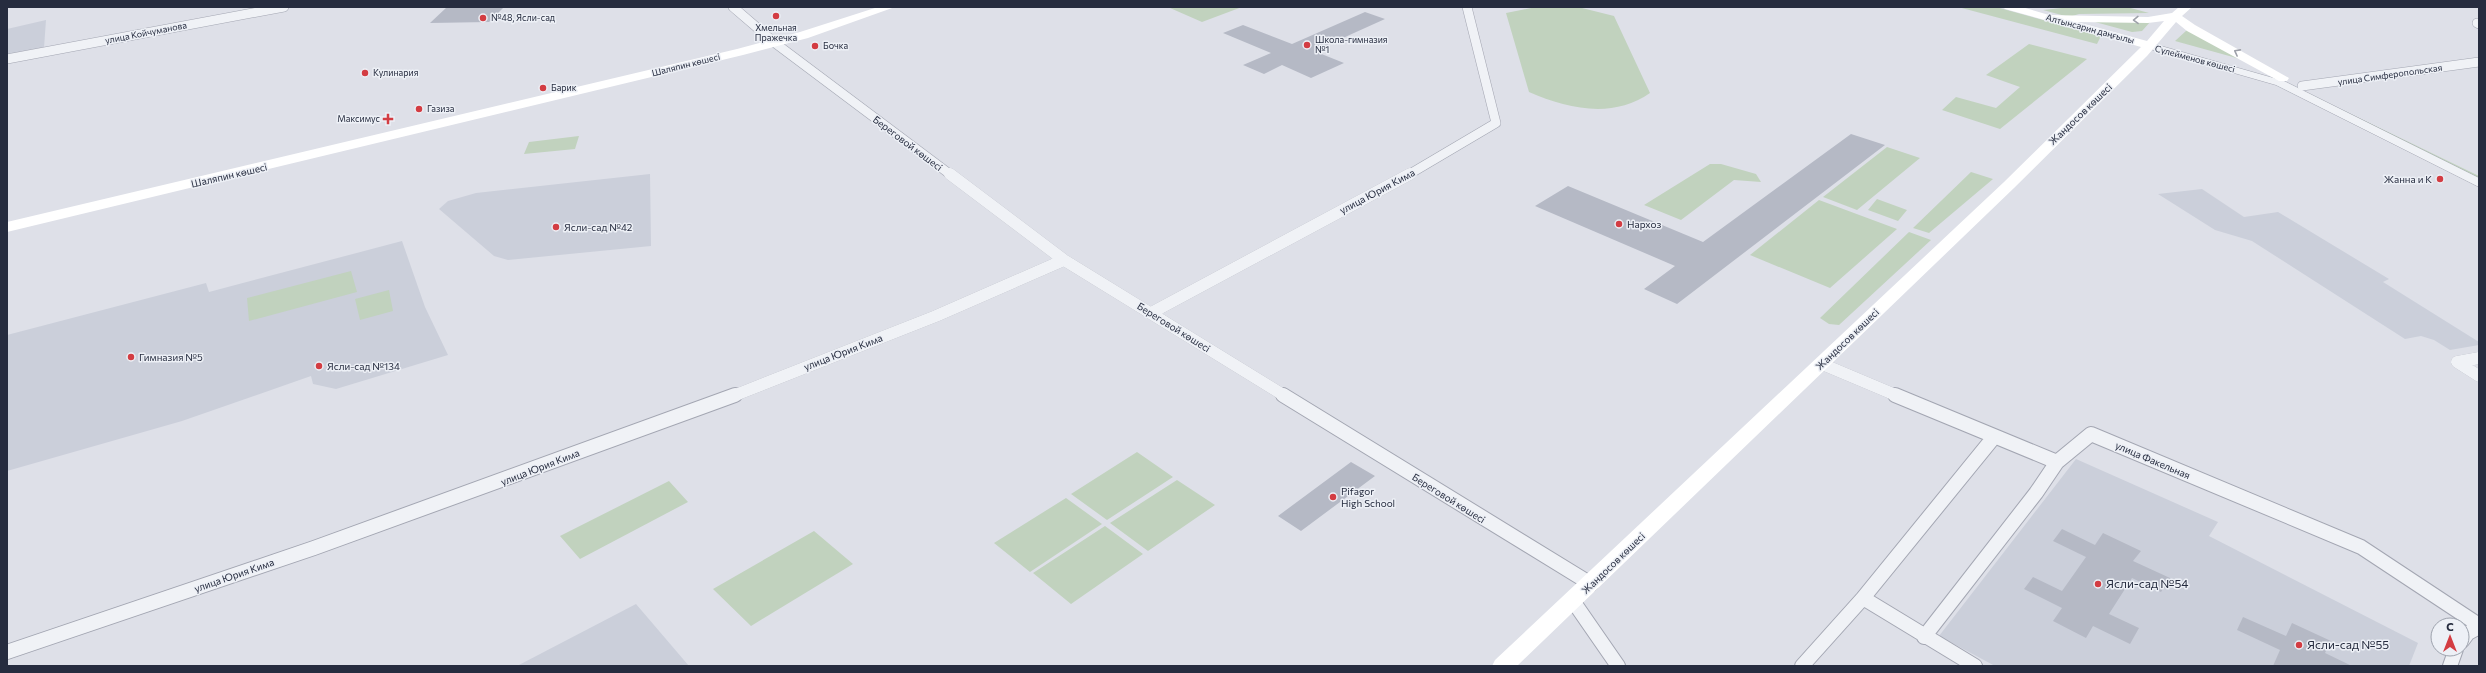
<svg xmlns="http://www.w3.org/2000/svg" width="2486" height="673" font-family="Commissioner,sans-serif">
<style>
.built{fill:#cbcfda}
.green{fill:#c1d2be}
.building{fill:#b5b9c5}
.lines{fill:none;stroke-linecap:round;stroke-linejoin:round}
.minor-far2-casing{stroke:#a3a6b2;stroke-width:10}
.minor-far1-casing{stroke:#a3a6b2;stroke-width:12}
.minor-casing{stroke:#a3a6b2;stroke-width:16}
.tertiary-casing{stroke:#a3a6b2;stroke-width:1}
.minor-far2{stroke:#f0f2f6;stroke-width:9}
.minor-far1{stroke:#f0f2f6;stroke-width:12}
.minor{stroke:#f0f2f6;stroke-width:14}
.tertiary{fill:#f0f2f6;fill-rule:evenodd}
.secondary{fill:#fff;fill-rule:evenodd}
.oneway{stroke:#9da0a9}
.poi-dot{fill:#d33c42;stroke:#edf0f6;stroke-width:1.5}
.labels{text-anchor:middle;stroke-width:3;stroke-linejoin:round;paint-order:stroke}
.far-poi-label{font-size:9px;fill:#262c3f;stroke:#edf0f6;text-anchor:start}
.far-street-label{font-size:9px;fill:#262c3f;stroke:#edf0f6}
.street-label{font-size:10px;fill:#262c3f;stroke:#edf0f6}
.poi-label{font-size:10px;fill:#262c3f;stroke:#edf0f6;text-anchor:start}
.near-poi-label{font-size:12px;fill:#262c3f;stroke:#edf0f6;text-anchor:start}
</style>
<rect width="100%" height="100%" fill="#dee0e8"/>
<path class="built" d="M46 20 44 48 7 55V29Z
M650 174 651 246 508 260 494 256 439 209 448 201 476 193Z
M2202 189 2244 217 2278 212 2389 279 2383 282 2479 342V345L2450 350 2434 340 2421 336 2405 339 2252 241 2215 230 2158 194Z
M402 241 425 307 448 355 336 389 313 384 311 376 182 421 7 471V335L206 283 209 292Z
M2076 459 2218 522 2209 536 2418 643 2409 666H1995L1939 636Z
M636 604 689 666H517Z"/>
<path class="green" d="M1173 7H1242L1202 22 1170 8Z
M1536 7H1578L1614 16 1650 93C1613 119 1568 109 1529 92L1506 13Z
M1958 7H1996L2101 36 2097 44Z
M2071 7H2127L2149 13 2079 14 2069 17 2043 10Z
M2151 21 2142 31 2132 32 2095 22Z
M2187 30 2251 62 2175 41Z
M2029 44 2087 59 2000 129 1942 110 1956 97 1996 108 2020 87 1986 75Z
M2186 54 2283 81 2479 176V181L2304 93Z
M579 136 575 149 524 154 529 142Z
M1887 147 1920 158 1857 210 1823 197Z
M1710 164H1721L1756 174 1761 182 1734 180 1681 220 1644 205Z
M1971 172 1993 179 1929 233 1913 228Z
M1877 199 1907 210 1898 221 1868 210Z
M1819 200 1897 229 1830 288 1750 255Z
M1909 232 1931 240 1839 325 1829 324 1820 318Z
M351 271 357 292 249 321 247 298Z
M389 290 393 311 360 320 355 299Z
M1137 452 1173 477 1107 520 1071 494Z
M1177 480 1215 505 1148 551 1110 523Z
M669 481 688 502 580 559 560 536Z
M1066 498 1102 524 1030 572 994 543Z
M1105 526 1143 554 1071 604 1033 573Z
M814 531 853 564 751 626 713 589Z"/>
<path class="building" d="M447 7H504L489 22 430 23Z
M1365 12 1385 19 1314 51 1344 63 1311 78 1282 65 1264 74 1243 65 1271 53 1223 33 1243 25 1292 44Z
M1851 134 1885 145 1677 304 1644 289 1675 266 1535 206 1568 186 1703 242Z
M1351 462 1375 476 1301 531 1278 516Z
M2062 529 2095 545 2103 533 2141 551 2133 561 2170 578 2161 592 2132 578 2109 614 2139 628 2130 644 2093 626 2086 638 2053 621 2062 608 2024 589 2033 577 2062 591 2086 557 2053 541Z
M2243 617 2286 636 2292 623 2331 641 2325 653 2352 666H2273L2280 650 2237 630Z"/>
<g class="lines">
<g class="minor-far2-casing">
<path id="minor-far2" d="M733 7 775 43 951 175
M2477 23 2479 24
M7 59 284 7
M2302 86 2479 62
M1408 175 1496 123 1467 7"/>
</g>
<g class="minor-far1-casing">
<path id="minor-far1" d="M950 174 1064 260 1285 396
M1151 313 1410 174
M2479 358 2457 362 2479 376
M1822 364 1898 396
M733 396 936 316 1064 260"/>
</g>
<g class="minor-casing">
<path id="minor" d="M1283 395 1591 584
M1895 395 2057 462 2091 434 2361 547 2479 625
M1863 598 1975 666
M1573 601 1618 666
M1924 637 2036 493 2057 462
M2462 641 2468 633 2479 627
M7 652 314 548 735 395
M1802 666 1863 598 1994 437
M2450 666 2456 649"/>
</g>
<g class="tertiary-casing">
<path id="tertiary" d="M2147 42 2284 81 2479 178V187L2276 85 2143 47 2142 45Z"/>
</g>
<use href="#minor-far2" class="minor-far2"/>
<use href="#minor-far1" class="minor-far1"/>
<use href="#minor" class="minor"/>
<use href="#tertiary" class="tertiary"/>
<path class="secondary" d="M878 7H895L808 38 743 55 7 232V222L737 49 800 32Z
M2003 7H2022L2049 15 2148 17 2172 13 2179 7H2192L2182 16 2195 25 2289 78 2287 81H2279L2187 31 2176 22 2147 56 2014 188 1517 666H1492L1495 660 2004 182 2141 47 2005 9ZM2164 21 2147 41 2077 22 2148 23Z"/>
</g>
<defs><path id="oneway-chevron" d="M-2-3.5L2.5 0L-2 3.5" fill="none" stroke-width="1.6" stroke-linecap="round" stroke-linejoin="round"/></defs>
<g class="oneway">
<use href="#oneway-chevron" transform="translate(2136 20) rotate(179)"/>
<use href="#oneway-chevron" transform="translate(2237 52) rotate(-152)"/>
</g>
<g class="poi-dot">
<circle cx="776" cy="16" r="4"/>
<circle cx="483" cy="18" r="4"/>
<circle cx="1307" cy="45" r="4"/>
<circle cx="815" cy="46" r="4"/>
<circle cx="365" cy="73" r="4"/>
<circle cx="543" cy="88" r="4"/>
<circle cx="419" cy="109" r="4"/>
<path d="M386 113h4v4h4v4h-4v4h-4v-4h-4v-4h4z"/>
<circle cx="2440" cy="179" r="4"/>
<circle cx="1619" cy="224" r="4"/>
<circle cx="556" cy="227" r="4"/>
<circle cx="131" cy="357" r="4"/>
<circle cx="319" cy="366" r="4"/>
<circle cx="1333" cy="497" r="4"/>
<circle cx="2098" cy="584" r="4"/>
<circle cx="2299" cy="645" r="4"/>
</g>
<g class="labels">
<g class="far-poi-label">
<text x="491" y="21">№48, Ясли-сад</text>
<text x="776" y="31" text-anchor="middle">Хмельная<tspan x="776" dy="10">Пражечка</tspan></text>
<text x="1315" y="43">Школа-гимназия<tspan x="1315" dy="10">№1</tspan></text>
<text x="823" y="49">Бочка</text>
<text x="373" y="76">Кулинария</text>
<text x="551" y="91">Барик</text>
<text x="427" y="112">Газиза</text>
<text x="380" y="122" text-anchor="end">Максимус</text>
</g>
<g class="far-street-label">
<text transform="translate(2090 29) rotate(15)" y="3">Алтынсарин даңғылы</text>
<text transform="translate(146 33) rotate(-11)" y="3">улица Койчуманова</text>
<text transform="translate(2195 59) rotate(15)" y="3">Сүлейменов көшесі</text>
<text transform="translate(686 65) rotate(-14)" y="3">Шаляпин көшесі</text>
<text transform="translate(2390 75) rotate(-8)" y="3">улица Симферопольская</text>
</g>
<g class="street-label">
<text transform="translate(2080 114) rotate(-44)" y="4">Жандосов көшесі</text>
<text transform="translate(908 143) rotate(37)" y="4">Береговой көшесі</text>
<text transform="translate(229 175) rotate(-13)" y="4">Шаляпин көшесі</text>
<text transform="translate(1377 191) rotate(-28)" y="4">улица Юрия Кима</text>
<text transform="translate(1174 327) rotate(32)" y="4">Береговой көшесі</text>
<text transform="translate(1847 339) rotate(-44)" y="4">Жандосов көшесі</text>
<text transform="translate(843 352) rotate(-21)" y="4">улица Юрия Кима</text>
<text transform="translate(2153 460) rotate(23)" y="4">улица Факельная</text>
<text transform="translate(540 467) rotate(-21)" y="4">улица Юрия Кима</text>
<text transform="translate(1449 498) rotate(32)" y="4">Береговой көшесі</text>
<text transform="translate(1613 563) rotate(-44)" y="4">Жандосов көшесі</text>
<text transform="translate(234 575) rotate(-19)" y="4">улица Юрия Кима</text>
</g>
<g class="poi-label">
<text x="2432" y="183" text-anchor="end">Жанна и К</text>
<text x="1627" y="228">Нархоз</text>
<text x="564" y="231">Ясли-сад №42</text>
<text x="139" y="361">Гимназия №5</text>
<text x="327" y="370">Ясли-сад №134</text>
<text x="1341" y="495">Pifagor<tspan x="1341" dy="12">High School</tspan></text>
</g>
<g class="near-poi-label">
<text x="2106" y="588">Ясли-сад №54</text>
<text x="2307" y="649">Ясли-сад №55</text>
</g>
</g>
<rect width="2486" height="673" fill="none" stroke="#262c3f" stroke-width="16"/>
<g transform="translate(2450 637)"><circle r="19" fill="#edf0f6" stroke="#9da2ad"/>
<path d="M0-3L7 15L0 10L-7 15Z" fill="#d33c42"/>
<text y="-6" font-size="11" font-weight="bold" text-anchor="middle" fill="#262c3f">С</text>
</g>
</svg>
